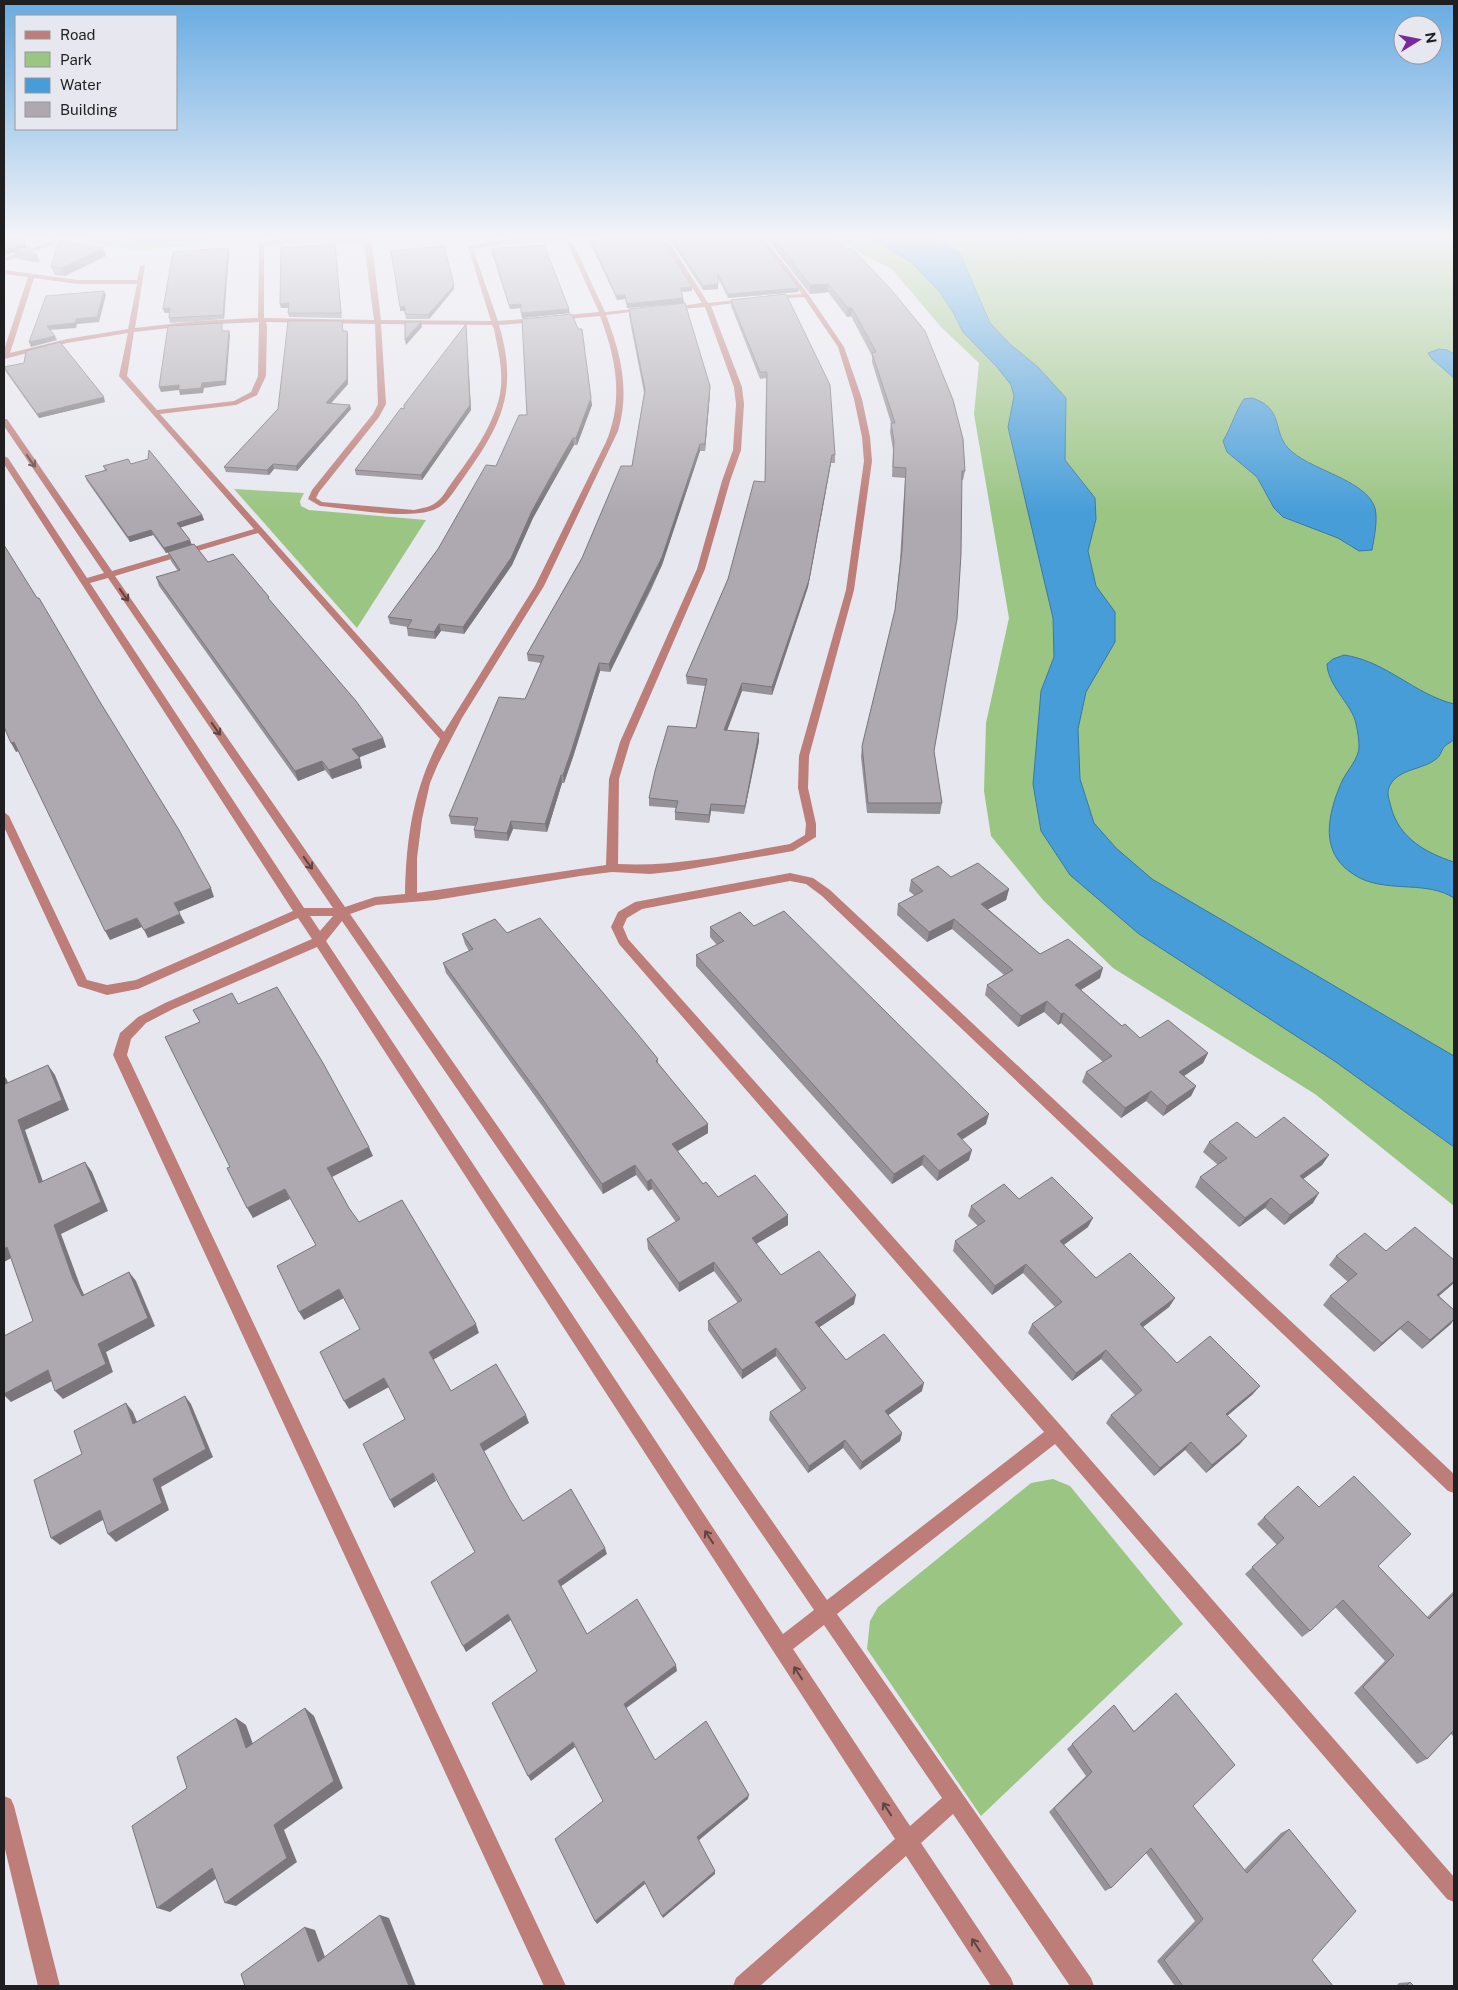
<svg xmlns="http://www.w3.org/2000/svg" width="1458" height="1990" font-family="'Public Sans',sans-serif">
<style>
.green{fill:#9bc583}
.water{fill:#479dd8;stroke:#3b77a1}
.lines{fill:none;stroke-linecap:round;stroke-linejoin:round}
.street{fill:#bd7d78;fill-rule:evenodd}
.wall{fill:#969197}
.shaded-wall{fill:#7a767b}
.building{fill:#aea9b0;stroke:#7a767b}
.oneway{stroke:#5e4544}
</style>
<rect width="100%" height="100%" fill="#e7e7ef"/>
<path class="green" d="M75 235H548L470 240 270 238 138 250 104 245Z
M835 235H1454V1206L1315 1094 1113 968 1043 900 991 836 984 791 986 723 1009 618 974 414 979 363 941 327 892 269 860 253 843 239Z
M234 489 304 493 300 501 301 506 309 510 426 520 357 628Z
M1053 1479 1070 1486 1183 1624 981 1816 867 1649 870 1621 878 1607 1031 1483Z"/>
<path class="water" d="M98 235H260L151 242Z
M867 235C902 235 931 231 960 254L990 323 1011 345 1038 367 1066 398 1065 460 1095 498 1096 519 1088 551 1096 586 1115 612V642L1086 692 1078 729 1080 779 1094 823 1116 848 1152 879 1454 1056V1147L1333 1060 1139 934 1070 875 1041 831 1033 784 1041 691 1054 657 1053 618 1008 427 1014 396 1011 385 997 367 963 332 953 312 939 291 911 262Z
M1439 349 1447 350 1454 354V378L1432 359 1428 353Z
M1252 398C1284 408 1272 430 1288 448 1308 470 1366 479 1375 508 1378 521 1374 538 1372 550L1359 551 1338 538 1283 517 1274 508 1257 477 1227 452 1223 441C1231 428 1235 412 1244 399Z
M1344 655C1386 661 1414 694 1454 704V740C1451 742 1447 744 1445 746 1441 750 1441 756 1436 759 1423 770 1400 768 1390 785 1386 793 1389 799 1391 807 1399 838 1426 853 1454 862V898C1428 881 1391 892 1362 879 1318 858 1326 818 1342 781 1347 771 1359 758 1359 747 1359 739 1357 725 1354 717 1346 699 1328 684 1327 664L1333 659Z"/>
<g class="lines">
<path class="street" d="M47 235 56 237 55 244 4 262V258L50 242 51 239Z
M659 235H665L708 303 747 299 750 301 711 306 742 387 744 404 741 450 730 481 705 569 630 742 619 779 618 864C676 867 733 854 790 844L805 835 806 824 798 788 799 756 846 590 864 461 862 437 854 399 838 347 804 297 770 299 769 298 772 296 802 294 756 235H762L808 294 844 347 862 399 870 437 872 461 854 590 809 756 808 788 816 824V837L793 851 678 871 650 874 612 872 580 876 436 900 376 905 350 914 827 1600 1044 1432 619 944 611 927 618 912 635 902 790 873 813 878 830 890 1454 1474V1493L1448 1491 822 896 806 884 790 881 642 909 627 918 623 927 628 939 1062 1427 1454 1877V1902L1447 1899 1055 1444 837 1614 1091 1978 1094 1986H1070L953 1814 921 1843 1011 1978 1014 1986H991L906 1856 760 1986H733L736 1978 895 1839 317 947 173 1009 146 1023 131 1039 127 1055 566 1986H544L113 1055 120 1033 138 1017 165 1003 312 939 298 918 138 989 107 995 78 986 4 827V812L9 816 87 980 107 985 136 980 293 911 4 464V456L8 458 87 578 104 573 4 426V419H7L112 571 254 529 119 376 128 333 67 343 4 359V350L28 277 4 274V270L78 280H137L140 266 145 265 135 328 196 321 258 318 259 244 276 239H366L372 244 381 320 491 321 468 247C486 240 557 232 572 241L605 312 645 308 648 310 606 315C621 354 630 391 618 431L544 586 462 718 438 764 430 783 422 819 417 858V893L606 865 609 779 620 742 697 569 722 481 733 450 736 404 734 387 705 307 669 310 666 308 702 303ZM550 241 567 242 599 312 557 316 554 318 557 320 600 316C616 358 624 399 606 442L535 586 444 732 160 414 236 405 257 395 266 376 267 326 266 322 375 324 378 404 373 414 312 490 308 499 320 506C350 509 403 519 430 511 446 507 453 492 462 480 501 426 519 392 499 325L538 322 541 320 538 318 498 321 473 249 502 244ZM276 243H364L374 320 264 318V246ZM34 278 78 284H137L128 329 67 339 10 353ZM259 322 258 376 251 392 234 401 157 410 127 376 134 332 196 325ZM381 324 492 325 494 329C498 350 504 372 500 394 493 427 472 455 453 481 448 487 444 496 439 500 432 507 423 508 414 510L322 502 316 498 319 492 379 417 386 404ZM258 533 440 739C413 789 406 839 405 894L375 897 345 907 115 576ZM108 578 333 908H304L90 583ZM310 916H333L320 931ZM342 921 814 1610 783 1634 326 941ZM824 1625 942 1798 910 1826 793 1649Z
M4 1796 11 1799 14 1806 60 1986H38L4 1845Z"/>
</g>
<path class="wall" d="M4 235 27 246 37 255 40 263 17 259 14 252 4 256Z
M669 235 741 237 798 292 728 298 718 278V289L703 290 669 238Z
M767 235H833L965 471 963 480H962L934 752 942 803 940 814 867 813 861 757 862 746 895 610 900 560 905 478 892 477 893 450 890 432 891 423 872 362V356L851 316 847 317 828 292 810 294 767 239Z
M591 241 692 287V291L682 292 684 303 627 308 625 299 617 300 591 245Z
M335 248 342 318 289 317 288 313 289 308H281L280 304Z
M492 249 570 313 522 318 521 308 510 309 492 253Z
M229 252 224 319 170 323 169 318V313H165L163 309Z
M106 256 65 276 55 275 51 267Z
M454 289 429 319H406L405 311H400Z
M731 300 835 455V463H831L808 587 772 695 742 691 727 731 759 741 744 814 711 811 709 823 675 820V812L676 808 649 806V798L696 728 705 686 687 684 686 676 728 579 765 482 766 378 760 379 731 306Z
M629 309 710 393 705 451H700L662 565 651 590 610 672 600 671 573 757 564 783H562L547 832 513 829 508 841 475 838 474 830 475 826 451 824 449 816 525 699 541 663 528 661 527 654 582 558 632 466 644 393 629 316Z
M466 324 471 410 422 480 356 475 355 470 404 409Z
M344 331H347L348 336V384L331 403 351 409 297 471 274 469 269 475 226 472 224 467 278 409Z
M4 367 105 402 39 418 6 372Z
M592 405 577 445H574L551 485 533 518 512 565 464 634 441 631 435 639 408 636 407 628 408 627 390 624 388 617 438 549 496 466 527 415Z
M131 464 202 515 204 520 180 527 192 545 208 562 270 601 386 747 359 757 362 768 332 779 325 770 298 781 159 586 156 577 178 571 171 561 168 552 166 553 153 535 130 542 87 481 85 476 105 470 103 466Z
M951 877 1009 889 1006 900 988 909 1040 954 1100 978 1081 990 1122 1026 1140 1038 1208 1053 1203 1063 1184 1076 1196 1086 1191 1096 1163 1116 1146 1101 1121 1118 1082 1082 1086 1072 1103 1062 1061 1023 1058 1025 1044 1012 1018 1027 985 995 987 985 1004 975 952 929 927 942 897 915 898 904 915 896 909 891 911 880Z
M754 926 986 1124 962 1140 969 1160 937 1181 922 1165 892 1184 696 966V955L717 945 710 937V927Z
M507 933 658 1059V1063L708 1133 677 1151 703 1184 718 1197 788 1225 756 1244 781 1275 854 1304 819 1327 846 1360 922 1391 888 1415 902 1433 900 1441 860 1470 843 1448 808 1473 769 1420 770 1412 801 1391 776 1356 742 1379 708 1330V1321L738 1303 714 1271 679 1292 648 1249 647 1239 676 1222 652 1189 648 1191 636 1175 603 1194 543 1107 446 973 443 963 469 951 465 944 462 934Z
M1256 1138 1329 1155 1322 1165 1303 1179 1313 1203 1284 1225 1265 1208 1239 1227 1195 1187 1200 1177 1218 1165 1203 1152 1209 1142Z
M1019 1199 1088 1227 1064 1245 1096 1278 1175 1298 1169 1307 1143 1327 1177 1363 1253 1394 1227 1416 1240 1444 1206 1473 1185 1450 1154 1476 1106 1423 1111 1415 1135 1395 1101 1359 1072 1381 1028 1333 1032 1324 1055 1307 1023 1273 992 1295 953 1251 955 1241 978 1226 968 1216 971 1206Z
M1386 1251 1454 1260V1283L1439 1296 1454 1310V1320L1422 1349 1400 1329 1374 1352 1323 1305 1330 1296 1348 1282 1329 1265 1336 1256Z
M1264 1517 1378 1566 1427 1617 1454 1591V1737L1451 1734 1427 1759 1417 1764 1354 1693 1385 1661 1335 1607 1310 1631 1302 1637 1245 1574 1277 1545 1257 1524Z
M1176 1693 1193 1806 1244 1870 1281 1833 1289 1829 1312 1960 1333 1986H1175L1157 1961 1195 1921 1146 1853 1111 1888 1105 1891 1049 1812 1086 1776 1067 1749 1114 1705 1134 1731Z
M1410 1982 1414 1986H1396L1399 1983Z"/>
<path class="shaded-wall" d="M26 244 27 248 14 251V252L4 256V251Z
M103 248 106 256 65 276 62 268Z
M228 248 229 252 224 319 223 315Z
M718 274V289L703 290V286Z
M828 284V292L810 294V285Z
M454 285V289L429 319 428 315Z
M692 287V291L680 292V288Z
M799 288 798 292 728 298V294Z
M104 291 106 295 99 322 77 324 76 328 49 330 47 326 76 319Z
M616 295H625V299L617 300Z
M683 298 684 303 627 308V304Z
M289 303 290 308H281L280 304Z
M521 304V308L510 309 509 305Z
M405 306 406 311H400V307Z
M170 308 171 312 165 313 163 309Z
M848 308H852L851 316 847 317Z
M569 309 570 313 522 318 521 313Z
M421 322 422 327 406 345 405 340Z
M466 324 471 410 422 480 421 475Z
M229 331 230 335 226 385 204 388 203 393 180 395 179 390 161 392 159 387Z
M347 331 348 336V384L327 408 326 403Z
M55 336 57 340 31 347 29 342Z
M710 386V393L705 451V444Z
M104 397 105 402 39 418 37 414Z
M591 398 592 405 577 445 576 438Z
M350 405 351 409 297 471 296 466Z
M573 438 574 445 533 518 512 565 464 634 463 627 532 511Z
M700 444V451L662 565 610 672 609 664Z
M832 455 831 463 808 587 772 695V687Z
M273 464 274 469 269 475 267 470Z
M202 515 204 520 179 528 177 523Z
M151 530 153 535 130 542 128 537Z
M190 540 192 545 166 553 164 548Z
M439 624 441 631 435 639 434 632Z
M599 663 600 671 573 757 564 783 563 775Z
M742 683V691L724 738V730Z
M759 733V741L744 814 745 806Z
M383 738 386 747 355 759 352 749Z
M14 742 19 751 16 752 11 743Z
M360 758 362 768 332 779 329 770Z
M322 761 325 770 298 781 295 771Z
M561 775 562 783 547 832 545 824Z
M711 804V811L709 823V815Z
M511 821 513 829 508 841 507 833Z
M211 888 214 897 178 912 174 903Z
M1009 889 1006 900 979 914 981 904Z
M180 914 185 923 148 938 144 930Z
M137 918 142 927 110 940 105 931Z
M954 919 952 929 927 942 929 932Z
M1103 968 1100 978 1072 995 1075 985Z
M1047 1001 1044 1012 1018 1027 1021 1016Z
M1064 1013 1061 1023 1058 1025 1061 1014Z
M1208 1053 1203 1063 1175 1082 1179 1072Z
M48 1065 55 1075 69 1110 25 1130 47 1193 39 1183 18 1120Z
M4 1075 7 1080 12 1094 5 1084 4 1081Z
M1196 1086 1191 1096 1163 1116 1167 1106Z
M1151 1091 1146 1101 1121 1118 1125 1108Z
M989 1114 986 1124 954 1144 957 1134Z
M708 1124V1133L673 1154 672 1144Z
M369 1147 373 1156 332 1177 327 1168Z
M972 1150 969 1160 937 1181 939 1171Z
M924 1155 922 1165 892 1184 894 1174Z
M1329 1155 1322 1165 1294 1186 1300 1176Z
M85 1162 92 1172 108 1211 61 1234 81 1288 89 1305 82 1296 73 1279 54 1225Z
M635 1165 636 1175 603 1194 602 1184Z
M651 1179 652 1189 648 1191 647 1182Z
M285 1189 290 1199 253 1218 247 1208Z
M1319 1193 1313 1203 1284 1225 1290 1215Z
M1271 1198 1265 1208 1239 1227 1245 1218Z
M788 1215V1225L751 1247 752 1238Z
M1093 1218 1088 1227 1056 1250 1060 1241Z
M7 1247 15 1256 4 1262V1249Z
M714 1262V1271L679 1292V1283Z
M1026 1264 1023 1273 992 1295 995 1286Z
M129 1272 136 1281 155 1326 106 1352 113 1372 63 1399 55 1391 98 1344Z
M1454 1281V1283L1429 1304 1437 1295Z
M339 1289 344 1298 304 1320 299 1312Z
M856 1295 854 1304 814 1331 815 1322Z
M1175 1298 1169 1307 1135 1333 1140 1324Z
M1454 1319 1451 1324 1422 1349 1430 1340Z
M1408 1321 1400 1329 1374 1352 1382 1343Z
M476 1324 479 1333 433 1360 429 1352Z
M776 1348V1356L742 1379V1370Z
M1106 1350 1101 1359 1072 1381 1076 1373Z
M48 1370 56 1379 11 1402 4 1395V1394Z
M384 1378 389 1387 349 1409 344 1401Z
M924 1383 922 1391 883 1419 885 1411Z
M1260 1386 1253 1394 1220 1422 1226 1414Z
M185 1396 191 1404 213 1457 161 1487 169 1510 116 1542 108 1534 153 1479Z
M126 1403 133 1412 141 1432 133 1424Z
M526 1415 529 1423 483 1452 480 1444Z
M902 1433 900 1441 860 1470 862 1462Z
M1247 1436 1240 1444 1206 1473 1212 1465Z
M845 1440 843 1448 808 1473 809 1466Z
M1191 1442 1185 1450 1154 1476 1160 1468Z
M433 1473 436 1481 394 1508 390 1500Z
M100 1510 108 1517 60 1545 51 1538Z
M605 1548 607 1554 560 1587 558 1581Z
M508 1614 511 1620 466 1652 463 1646Z
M676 1665 677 1671 625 1709 624 1704Z
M305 1708 314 1716 343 1788 284 1830 297 1862 236 1906 225 1903 274 1825Z
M236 1718 246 1725 257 1755 246 1748Z
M573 1742 575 1747 531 1781 528 1776Z
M749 1795 748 1799 698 1841 697 1837Z
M212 1868 224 1873 170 1912 157 1908Z
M715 1871V1874L663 1918 662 1916Z
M644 1881 645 1884 597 1924 595 1921Z
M380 1915 389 1918 416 1986H409Z
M305 1927 315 1930 328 1965 318 1962Z"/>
<path class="building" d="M4 235H18L26 244 4 251Z
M659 235 692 287 680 288 683 298 627 304 625 295H616L591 241Z
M670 235H739L741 237 757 235 799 288 728 294 718 274V284L703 286Z
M771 235H833L845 249H853L894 293 925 331 953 400 963 439 965 471H962L961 554 957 619 934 751 942 803H868L862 746 895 610 902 550 906 468 893 467 894 441 891 423H895L872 353 876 352 852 308H848L828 284 810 285Z
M59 240 103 248 62 268 51 267Z
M335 244 341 313H288L289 303 280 304 281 248Z
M544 245 569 309 521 313V304L509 305 492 249Z
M29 246 37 255 14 251Z
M444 246 454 285 428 315 405 314V306L400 307 391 251Z
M228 248 223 315 169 318 170 308 163 309 173 252Z
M104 291 97 317 76 319 75 323 47 326 55 336 29 342 46 296Z
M786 294 830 385 835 455H832L809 580 772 687 742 683 724 730 759 733 745 806 711 804 709 815 675 812 678 801 649 798 655 771 668 726 696 728 707 679 686 676 728 579 754 481 765 482 767 372H760L731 300Z
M685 303 710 386 705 444H700L662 557 609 664 599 663 572 749 563 775H561L545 824 511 821 507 833 474 830 478 818 449 816 499 697 525 699 544 656 527 654 582 558 621 466H632L645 390 629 309Z
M572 314 578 329H582L591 398 576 438H573L550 478 532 511 511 558 463 627 439 624 434 632 407 628 412 620 388 617 438 549 486 465 496 466 519 415H527L522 319Z
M288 321H342L343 331H347V379L326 403 350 405 296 466 273 464 267 470 224 467 278 409Z
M405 322H421L405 340Z
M222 323V331H229L225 381 202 383 201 388 179 390V385L159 387 168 326Z
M466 324 470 405 421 475 355 470 401 408 404 409V405Z
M60 342 104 397 37 414 4 367 24 363 26 351Z
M149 450 202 515 177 523 190 540 164 548 151 530 128 537 85 476 107 470 103 466 128 459 131 464 148 459Z
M194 544 208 562 233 554 269 597 268 598 356 701 383 738 352 749 360 758 329 770 322 761 295 771 156 577 180 570 168 552Z
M4 545 37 598H39L100 702 179 830 211 888 174 903 180 914 144 930 137 918 105 931 14 742 11 743 4 727Z
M978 863 1009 889 981 904 1040 954 1068 939 1103 968 1075 985 1122 1026 1125 1024 1140 1038 1168 1020 1208 1053 1179 1072 1196 1086 1167 1106 1151 1091 1125 1108 1086 1072 1112 1056 1064 1013 1061 1014 1047 1001 1021 1016 987 985 1013 970 954 919 929 932 898 904 923 891 911 880 938 866 951 877Z
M784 911 989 1114 957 1134 972 1150 939 1171 924 1155 894 1174 696 955 724 941 710 927 740 912 754 926Z
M540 918 631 1026 658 1059 656 1061 708 1124 672 1144 703 1184 706 1182 718 1197 755 1175 788 1215 752 1238 781 1275 819 1251 856 1295 815 1322 846 1360 884 1334 924 1383 885 1411 902 1433 862 1462 845 1440 809 1466 770 1412 806 1388 776 1348 742 1370 708 1321 742 1300 714 1262 679 1283 647 1239 680 1219 651 1179 647 1182 635 1165 602 1184 541 1097 443 963 473 949 462 934 495 919 507 933Z
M277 987 323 1063 369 1147 327 1168 349 1208 359 1222 402 1200 476 1324 429 1352 451 1391 496 1364 526 1415 480 1444 510 1500 523 1521 571 1489 605 1548 558 1581 587 1634 637 1599 676 1665 624 1704 655 1760 706 1721 749 1795 697 1837 715 1871 662 1916 644 1881 595 1921 555 1839 603 1801 573 1742 528 1776 492 1703 537 1671 508 1614 463 1646 431 1582 475 1552 433 1473 390 1500 363 1444 405 1419 384 1378 344 1401 320 1352 360 1329 339 1289 299 1312 277 1266 316 1245 285 1189 247 1208 227 1168 230 1167 165 1037 200 1022 193 1010 232 993 238 1004Z
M48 1065 62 1100 18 1120 39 1183 85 1162 101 1202 54 1225 73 1279 82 1296 129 1272 148 1318 98 1344 106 1364 55 1391 48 1370 4 1394V1336L33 1321 7 1247 4 1249V1081L5 1084Z
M1284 1117 1329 1155 1300 1176 1319 1193 1290 1215 1271 1198 1245 1218 1200 1177 1227 1158 1209 1142 1237 1122 1256 1138Z
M1052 1177 1093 1218 1060 1241 1096 1278 1130 1253 1175 1298 1140 1324 1177 1363 1210 1336 1260 1386 1226 1414 1247 1436 1212 1465 1191 1442 1160 1468 1111 1415 1142 1390 1106 1350 1076 1373 1032 1324 1062 1302 1026 1264 995 1286 955 1241 985 1221 971 1206 1004 1184 1019 1199Z
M1415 1227 1454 1260V1281L1437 1295 1454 1310V1319L1430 1340 1408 1321 1382 1343 1330 1296 1357 1274 1336 1256 1365 1233 1386 1251Z
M185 1396 206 1449 153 1479 162 1503 108 1534 100 1510 51 1538 34 1480 82 1454 74 1431 126 1403 133 1424Z
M1354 1476 1411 1534 1378 1566 1429 1619 1454 1594V1730L1427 1759 1363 1687 1394 1655 1343 1600 1310 1631 1252 1567 1284 1538 1264 1517 1298 1486 1319 1507Z
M1176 1693 1235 1765 1193 1806 1247 1873 1289 1829 1356 1911 1312 1960 1333 1986H1183L1164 1960 1203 1919 1151 1848 1111 1888 1054 1808 1092 1772 1072 1744 1114 1705 1134 1732Z
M305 1708 334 1781 274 1825 287 1858 225 1903 212 1868 157 1908 132 1826 187 1788 177 1757 236 1718 246 1748Z
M380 1915 409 1986H245L241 1974 305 1927 318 1962Z
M1410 1982 1414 1986H1406Z"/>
<defs><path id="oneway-shaft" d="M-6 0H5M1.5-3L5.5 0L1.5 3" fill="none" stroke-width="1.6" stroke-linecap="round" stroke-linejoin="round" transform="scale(1.25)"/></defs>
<g class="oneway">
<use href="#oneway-shaft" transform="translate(31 461) rotate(55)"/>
<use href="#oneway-shaft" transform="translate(124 595) rotate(55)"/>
<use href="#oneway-shaft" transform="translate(216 729) rotate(55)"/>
<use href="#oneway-shaft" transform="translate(308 863) rotate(55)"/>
<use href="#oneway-shaft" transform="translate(709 1537) rotate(-123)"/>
<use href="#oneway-shaft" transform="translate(798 1673) rotate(-123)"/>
<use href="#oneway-shaft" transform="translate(887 1809) rotate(-123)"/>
<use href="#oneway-shaft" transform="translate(976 1945) rotate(-123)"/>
</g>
<linearGradient id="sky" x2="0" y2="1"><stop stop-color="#67abe2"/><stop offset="0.46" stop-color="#f4f4f8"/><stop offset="1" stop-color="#f4f4f8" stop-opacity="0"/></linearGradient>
<rect width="1458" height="513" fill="url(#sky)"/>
<rect width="1458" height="1990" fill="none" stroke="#1f1f21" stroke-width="10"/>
<rect x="15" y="15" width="162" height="115" fill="#e7e7ef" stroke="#97979d"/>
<rect x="25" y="31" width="25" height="8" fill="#bd7d78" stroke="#97979d"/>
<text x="60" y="40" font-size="15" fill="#1f1f21">Road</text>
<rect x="25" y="52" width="25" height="15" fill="#9bc583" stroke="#97979d"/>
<text x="60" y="65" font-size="15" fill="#1f1f21">Park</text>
<rect x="25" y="78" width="25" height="15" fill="#479dd8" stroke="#97979d"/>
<text x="60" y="90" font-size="15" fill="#1f1f21">Water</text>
<rect x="25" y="102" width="25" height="15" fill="#aea9b0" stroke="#97979d"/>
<text x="60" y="115" font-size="15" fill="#1f1f21">Building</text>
<g transform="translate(1418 40) rotate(80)"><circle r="24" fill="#e7e7ef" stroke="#97979d"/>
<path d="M0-4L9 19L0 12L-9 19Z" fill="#782a9b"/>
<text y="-8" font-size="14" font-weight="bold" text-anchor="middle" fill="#1f1f21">N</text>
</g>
</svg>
